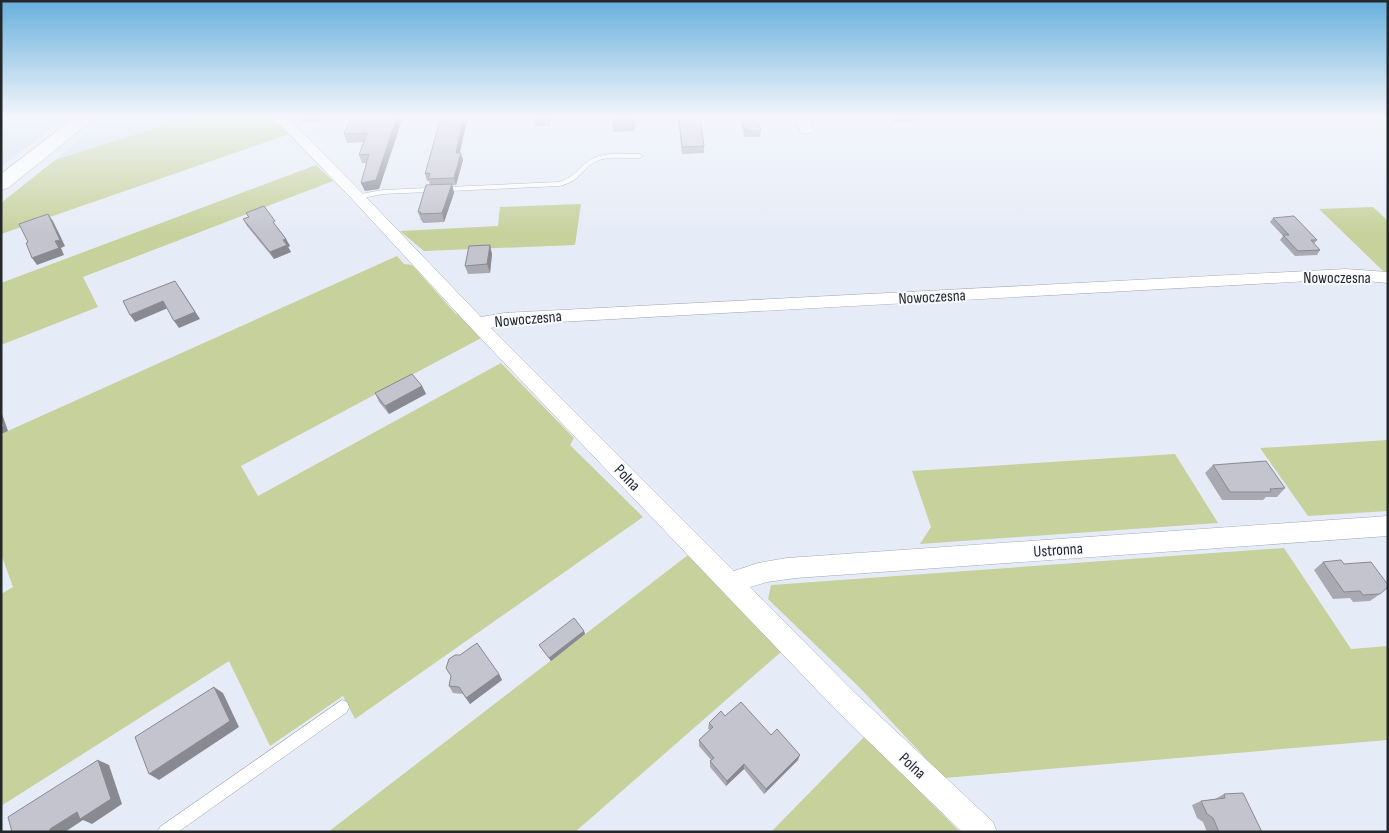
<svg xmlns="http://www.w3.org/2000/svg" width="1389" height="833" font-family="'Sofia Sans Condensed',sans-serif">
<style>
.built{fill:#d6e0f1}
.green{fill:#c6d19b}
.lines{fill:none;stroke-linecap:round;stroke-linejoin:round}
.lane-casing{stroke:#a1a6b0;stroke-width:1}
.street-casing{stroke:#a1a6b0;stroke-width:1}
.secondary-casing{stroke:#a1a6b0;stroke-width:1}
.lane{fill:#fff;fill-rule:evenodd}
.street{fill:#fff;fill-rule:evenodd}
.secondary{fill:#fff;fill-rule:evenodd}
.wall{fill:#a9a9b2}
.shaded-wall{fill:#898991}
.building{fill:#c4c4cf;stroke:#898991}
.labels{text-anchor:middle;stroke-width:4;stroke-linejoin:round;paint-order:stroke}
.street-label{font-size:16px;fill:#24272a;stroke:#f7f9fe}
</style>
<rect width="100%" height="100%" fill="#e6ecf7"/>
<path class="built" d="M42 117H66L1 167V130Z
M107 117H190L55 160Z"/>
<path class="green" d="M190 117H273L289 134 1 234V203L55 160Z
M316 165 333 181 83 277 98 307 1 345V283Z
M581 204 575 245 424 251 400 231 498 226 500 207Z
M1373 207 1388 221V272H1384L1319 209Z
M397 256 404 264 412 265 456 314 461 312 485 336 241 466 258 496 501 363 574 438 570 445 643 517 355 719 343 696 270 746 229 661 1 806V594L13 587 1 554V434Z
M1388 440V511L1308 516 1260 448Z
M1175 454 1218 523 920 544 931 527 912 471Z
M1284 548 1351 649 1388 646V740L944 778 860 688 768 599 771 585Z
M688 555 781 652 575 832H328Z
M865 736 960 832H771Z"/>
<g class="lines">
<g class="lane-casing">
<path id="lane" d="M611 154H639L643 156 639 158C625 159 608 155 595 162 580 170 582 180 560 186L383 194 358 199 354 197 355 195 383 190 559 182C583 175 580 156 611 154Z
M342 700 347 702 349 707 347 712 178 832H158L160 827Z"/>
</g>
<g class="street-casing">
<path id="street" d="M273 117H287L363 194 481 317 504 313 1346 269 1388 272V283L1346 279 504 325 491 328 734 571 758 563 787 558 1388 516V536L796 578 767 582 750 587 854 692 993 822 997 832H962L836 710 471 328 353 200Z
M795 117H809L813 130 811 133H801Z"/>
</g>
<g class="secondary-casing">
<path id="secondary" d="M75 117H96L8 188 1 190V174Z"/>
</g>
<use href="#lane" class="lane"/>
<use href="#street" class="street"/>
<use href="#secondary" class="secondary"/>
</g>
<path class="wall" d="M323 117 321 122H301L299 118Z
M403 117 379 189 365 191 361 183 367 163H362L359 155 364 142 347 143 344 134Z
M468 117 459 153 463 160 456 185H452L454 193 444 222 423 223 422 221 421 220 418 212 430 185 429 181H427L425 174Z
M551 117 550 126H535L533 118Z
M612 117H635V131L613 132Z
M700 117 704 146V153L682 154 678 118Z
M740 117H757L761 131 760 137H744Z
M891 117H919L918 121 893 122Z
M246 213 278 228 286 239 290 246 288 247 291 252 274 259 247 226 243 219 248 217Z
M1273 218 1317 240 1314 244 1320 250 1317 255 1295 256 1280 240 1283 236 1270 222Z
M492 254 490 273 468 274 465 266Z
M422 386 426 394 389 414 379 402 375 393Z
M1213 465 1285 488 1277 497H1266L1263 500H1222L1205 473Z
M1323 562 1344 564 1380 594 1370 601 1353 602 1350 598 1333 599 1314 570Z
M584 631 585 634 551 661 541 648 539 645Z
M499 674 502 680 470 704 463 694 453 693 449 686Z
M725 716 798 760 764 794 744 769 726 786 710 767V761L711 760 699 746V740L710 730 708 729 709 723Z
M1224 794 1262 832H1207L1203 822 1197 818 1192 805 1201 801 1215 799Z"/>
<path class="shaded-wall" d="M323 117 321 122 319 118Z
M397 117H403L379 189 365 191 361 183Z
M464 117H468L458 160 456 153Z
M549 117H551L550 126Z
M461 153 463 160 456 185 454 178Z
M452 184 454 193 444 222 442 213Z
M48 214 53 221 65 246 61 248 64 255 37 265 32 258Z
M286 239 290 246 288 247 291 252 274 259 270 252 283 240Z
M490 245 492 254 490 273 487 264Z
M180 288 200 319 179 328 174 321Z
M163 301 168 308 135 322 130 315Z
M422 386 426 394 389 414 385 406Z
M1 411 8 431 1 434Z
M584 631 585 634 551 661 549 658Z
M499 674 502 680 470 704 466 698Z
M214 687 223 693 239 727 159 780 149 774Z
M800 755 798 760 764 794 766 789Z
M98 760 109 765 122 804 92 824 83 820 65 832H50V829Z
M744 764V769L726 786 727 781Z"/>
<path class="building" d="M299 117H319L299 118Z
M351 117H397L376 180 361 183 369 154 359 155 367 133 344 134Z
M441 117H464L456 153H461L454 178 428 179 430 173 425 174Z
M612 117H634V119L612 120Z
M679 117H700L704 146 682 147Z
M742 117H757L761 131H745Z
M452 184 442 213 420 214 421 212H418L426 185Z
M264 206 275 221 273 222 286 239 283 240 287 245 270 252 243 219 249 217 246 213Z
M48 214 60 240 55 241 59 248 32 258 26 243 28 242 19 224Z
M1294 216 1317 240H1311L1320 250 1298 251 1283 235H1289L1273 218Z
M490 245 487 264 465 266 469 246Z
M175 281 195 312 174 321 163 301 130 315 123 301Z
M412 374 422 386 385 406 375 393Z
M1 419 4 426 1 427Z
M1266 461 1285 488 1270 489 1271 492H1230L1213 465Z
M1341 560 1344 564 1371 562 1388 585V587L1380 594 1363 595 1360 591 1344 592 1323 562Z
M574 618 584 631 549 658 539 645Z
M477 643 499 674 466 698 459 687 449 686 451 676 446 668 449 659 455 655H460Z
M214 687 230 721 149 774 135 737Z
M741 702 771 735 777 729 800 755 766 789 744 764 727 781 710 761 714 758 699 740 713 727 709 723 721 711 725 716Z
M98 760 111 799 80 819 77 812 50 829V832H12L8 817Z
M1243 793 1262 832H1219L1213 818 1207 814 1201 801 1225 798 1224 794Z"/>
<linearGradient id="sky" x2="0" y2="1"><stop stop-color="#67b0dd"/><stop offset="0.5" stop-color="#f4f6fb"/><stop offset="1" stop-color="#f4f6fb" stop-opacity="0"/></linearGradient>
<rect width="1389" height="234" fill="url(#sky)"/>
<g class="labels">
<g class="street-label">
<text x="1337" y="283">Nowoczesna</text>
<text transform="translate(932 296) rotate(-3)" y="6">Nowoczesna</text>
<text transform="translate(528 318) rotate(-5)" y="6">Nowoczesna</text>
<text transform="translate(628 477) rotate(46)" y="6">Polna</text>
<text transform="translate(1058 549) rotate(-4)" y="6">Ustronna</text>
<text transform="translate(913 765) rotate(43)" y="6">Polna</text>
</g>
</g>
<rect width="1389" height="833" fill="none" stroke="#24272a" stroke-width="5"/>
</svg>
